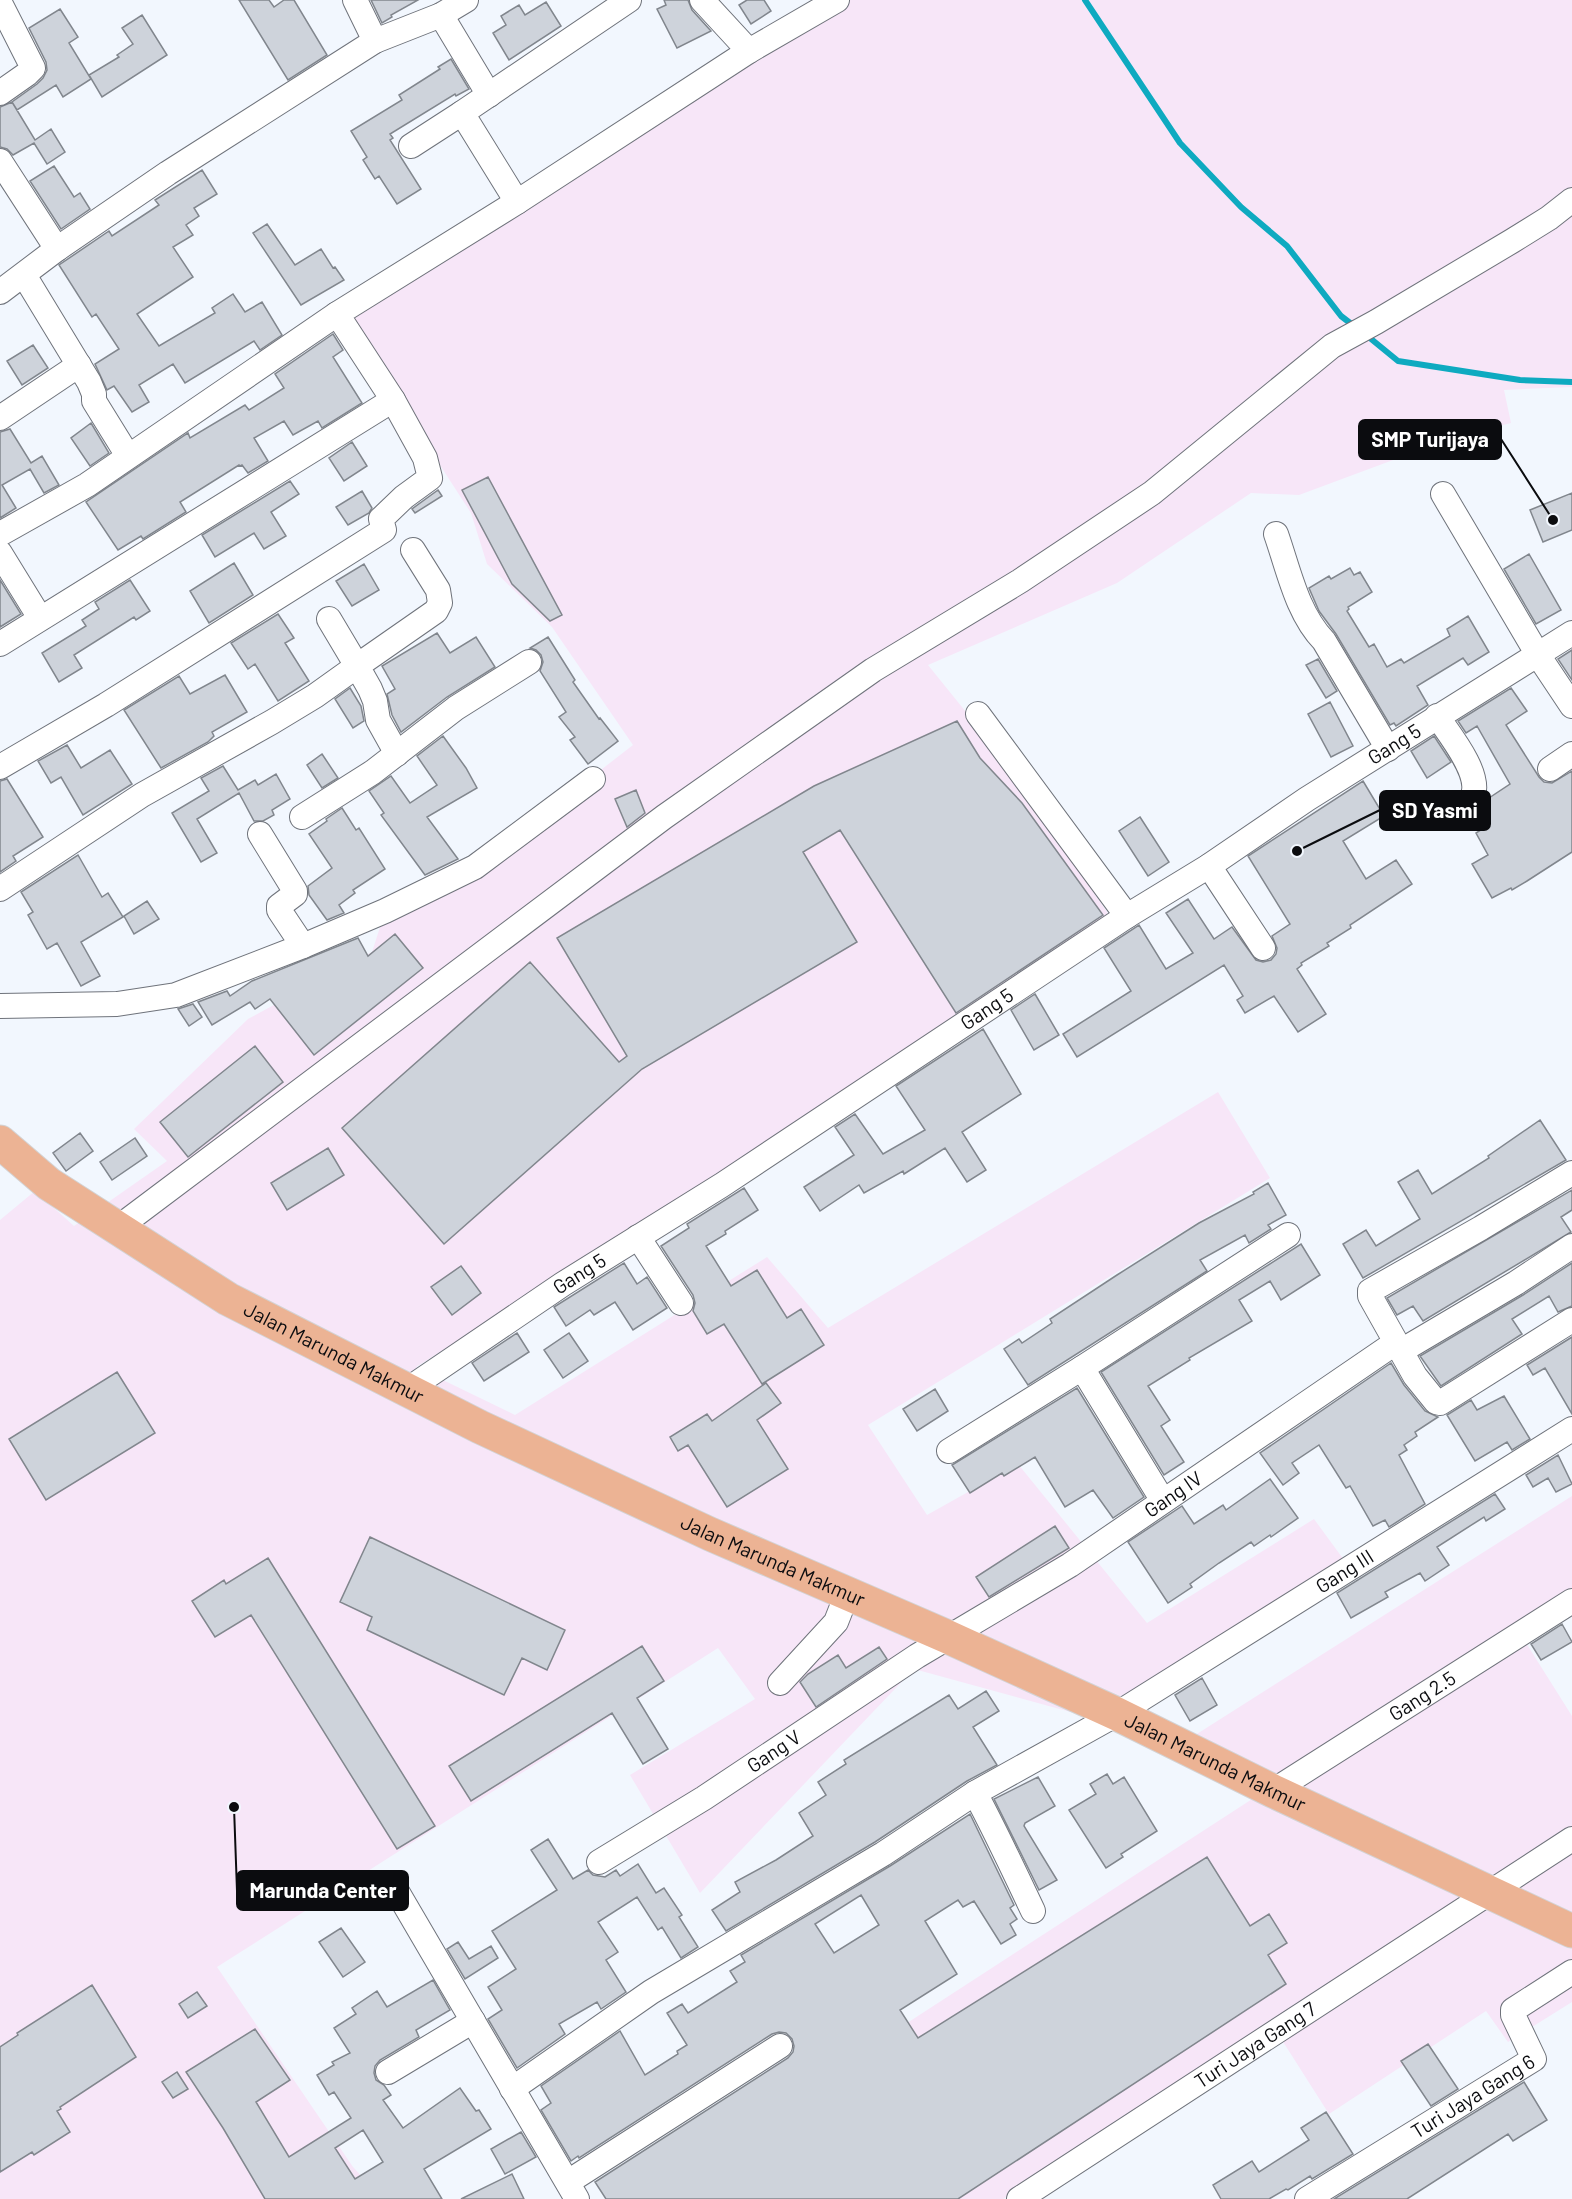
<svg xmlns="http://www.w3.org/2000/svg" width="1572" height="2199" font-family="Barlow,sans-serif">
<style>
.industrial{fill:#f7e6f8}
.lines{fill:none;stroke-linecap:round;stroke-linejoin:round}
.stream{stroke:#0eaac0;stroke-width:6}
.building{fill:#ced3db;stroke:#81868d;stroke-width:1.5;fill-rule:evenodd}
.street-casing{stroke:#6f737b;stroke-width:26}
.primary-casing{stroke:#d3d3d4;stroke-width:35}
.street{stroke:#fff;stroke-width:24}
.primary{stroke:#ecb394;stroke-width:33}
.labels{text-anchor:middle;stroke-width:5;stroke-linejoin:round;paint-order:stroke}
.street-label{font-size:20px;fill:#0b0c0f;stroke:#f2f7fe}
.leader{fill:none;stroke:#0b0c0f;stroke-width:2}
.callout-dot{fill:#0b0c0f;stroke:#f2f7fe;stroke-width:2}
.callout{fill:#0b0c0f;stroke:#0b0c0f;stroke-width:2}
.callout-label{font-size:21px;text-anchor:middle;font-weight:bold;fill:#fff}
</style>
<rect width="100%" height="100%" fill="#f2f7fe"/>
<path class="industrial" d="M842 0H1572V387L1504 390 1511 423 1455 437 1299 495 1251 493 1117 583 928 665 987 738 1118 928 416 1367 515 1415 767 1257 828 1328 1218 1092 1270 1178 868 1425 927 1515 1018 1464 1147 1623 1314 1519 1344 1560 1096 1719 914 1669 700 1893 630 1775 755 1699 718 1648 217 1967 353 2167 383 2199H0V1220L35 1191 74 1226 167 1161 134 1129 248 1019 372 952 382 921 476 867 633 745 552 627 487 564 471 513 341 312Z
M1572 1496V1588L1514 1624 1572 1716V2002L1508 2042 1486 2011 1329 2114 1273 2026 1003 2199H636L1263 1792 1178 1746Z"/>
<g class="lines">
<path class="stream" d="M1085 0 1180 143 1241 207 1287 246 1341 316 1354 326
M1365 334 1398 361 1520 380 1572 382"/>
</g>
<path class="building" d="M239 0H269L274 7 284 0H294L327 55 288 80Z
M371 0H418L391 15 392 17 382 23Z
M664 0H688L692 10 711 31 677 48 657 9 666 5Z
M747 0H764L771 11 751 24 739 5Z
M546 2 561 26 509 60 493 33 506 25 501 16 519 5 525 15Z
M60 9 78 37 69 43 91 79 63 97 56 85 17 110 12 102 37 84 43 78 47 70 46 62 29 28Z
M142 15 167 55 102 97 89 75 119 57 117 55 133 44 122 28Z
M451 59 469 89 456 96 455 94 390 134 393 138 390 140 421 189 397 204 379 176 375 179 363 160 367 157 351 131 402 100 399 95 440 69 438 67Z
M12 102 35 140 51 129 65 152 47 164 34 143 13 155 7 149 0 147V107Z
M54 166 74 197 80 193 90 209 61 229 30 181Z
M202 170 217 194 194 208 199 216 186 225 193 235 173 247 193 277 137 314 159 346 215 313 212 308 233 294 245 312 262 302 282 335 260 350 254 341 185 383 173 364 139 385 149 402 132 412 114 386 107 390 95 364 119 349 96 314 92 317 59 265 109 231 112 236 159 205 155 200Z
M267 224 295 265 321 249 333 268 335 267 344 280 301 305 253 233Z
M333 334 343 350 333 357 362 403 322 428 318 421 293 435 284 421 254 438 268 461 248 473 242 465 240 466 239 465 180 502 186 512 143 539 141 536 118 550 86 502 188 433 190 438 245 405 249 410 284 388 275 374Z
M33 345 48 368 22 385 7 361Z
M91 423 109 453 90 466 71 438Z
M10 429 31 463 42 456 59 485 44 493 30 469 2 485 16 508 0 518V432Z
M352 442 367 466 344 481 329 458Z
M488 477 562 615 550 621 512 584 462 490Z
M290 481 299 494 271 512 286 536 264 549 254 533 215 557 202 535Z
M438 490 442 496 415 513 412 509Z
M362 491 372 508 369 513 348 525 336 507Z
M1572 493V530L1543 542 1530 510Z
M1529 554 1561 610 1536 624 1504 569Z
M234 563 253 595 209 623 190 591Z
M364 564 379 590 352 606 336 581Z
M1350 568 1354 575 1360 572 1372 592 1348 607 1349 609 1347 611 1369 647 1374 644 1387 667 1401 659 1404 663 1450 636 1447 629 1468 616 1489 652 1468 665 1463 658 1417 686 1428 705 1396 726 1394 723 1390 725 1336 634 1319 611 1309 588 1329 576 1331 579Z
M0 580 21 614 0 627Z
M130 580 150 611 136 620 134 617 74 655 82 668 59 682 42 653 86 626 82 620 99 609 95 602Z
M278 614 294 638 285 643 309 681 278 701 255 664 248 669 231 643Z
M437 633 450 653 476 637 495 667 447 697 401 732 392 715 387 694 395 689 382 666Z
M548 637 575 680 573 682 599 719 600 718 618 741 588 764 570 740 575 737 559 717 566 712 540 671 543 662 541 655 536 650 530 648Z
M1572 650V680L1558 659Z
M1318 659 1337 691 1326 698 1306 665Z
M225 675 247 712 212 732 214 736 208 742 161 768 124 710 179 676 190 694Z
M350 688 361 706 364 721 353 728 335 699Z
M1511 688 1527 711 1506 725 1539 777 1544 782 1552 783 1572 771V852L1527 881 1512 890 1511 888 1492 898 1472 864 1488 855 1476 833 1487 826 1479 812 1486 800 1510 784 1477 726 1466 733 1458 721Z
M1330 702 1353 746 1331 757 1308 714Z
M957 721 980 758 1022 803 1103 915 956 1013 840 830 803 852 857 942 642 1069 444 1244 342 1128 530 962 619 1062 627 1056 557 938 814 786Z
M443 736 466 768 477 788 427 817 458 859 425 875 381 815 384 813 369 791 391 776 410 803 437 785 417 756Z
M1434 736 1451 762 1427 778 1411 751Z
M67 745 81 768 110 750 132 784 83 815 61 777 51 783 38 761Z
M322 754 338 778 322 788 307 765Z
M223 766 238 790 255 780 258 785 276 774 290 799 272 810 274 815 263 821H254L239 793 197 819 217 853 201 862 172 813 209 791 201 778Z
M7 779 43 837 13 856 16 861 0 872V781Z
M1363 781 1384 816 1343 841 1366 879 1396 860 1412 884 1350 925 1351 928 1327 943 1329 946 1301 963 1302 965 1297 969 1326 1014 1298 1032 1274 996 1245 1013 1237 1000 1243 996 1224 965 1077 1057 1063 1034 1131 991 1104 948 1139 925 1166 969 1193 953 1166 913 1188 899 1214 939 1232 927 1256 960 1263 962 1271 960 1276 954 1277 948 1272 936 1290 924 1248 856Z
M636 790 645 813 627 827 615 799Z
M342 808 356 830 359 828 385 869 353 890 355 893 339 905 344 913 327 920 309 895 308 886 332 868 309 834 327 821 326 819Z
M1140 817 1169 862 1148 876 1119 831Z
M78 855 102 897 108 893 123 917 81 942 100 976 81 986 57 943 47 949 28 915 33 912 21 892Z
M147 901 159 919 134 934 124 916Z
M395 934 423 968 314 1055 270 999 255 1009 250 1002 212 1025 198 1002 227 991 230 996 252 981 358 938 368 956Z
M1035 994 1059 1035 1034 1050 1011 1010Z
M193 1004 202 1017 189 1026 178 1009Z
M983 1029 1021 1094 962 1132 986 1170 967 1182 945 1148 904 1174 903 1171 864 1193 859 1185 820 1211 804 1187 854 1155 835 1127 855 1114 883 1154 925 1130 896 1086Z
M255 1046 283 1082 188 1157 160 1122Z
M1540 1120 1566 1160 1363 1278 1343 1244 1366 1230 1376 1246 1420 1219 1398 1182 1418 1170 1432 1194 1489 1158 1488 1156Z
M80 1133 93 1151 66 1171 53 1153Z
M135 1138 147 1156 112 1180 100 1162Z
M328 1148 344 1175 287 1210 271 1183Z
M1268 1183 1286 1215 1268 1225 1271 1229 1249 1243 1245 1235 1200 1260 1207 1271 1028 1385 1004 1349 1019 1339 1022 1343 1052 1323 1050 1319 1117 1275 1199 1223 1254 1194 1253 1192Z
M744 1188 758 1210 725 1231 726 1234 706 1246 731 1286 757 1270 787 1318 801 1309 824 1345 762 1384 724 1324 707 1334 693 1311 695 1303 693 1295 661 1246 689 1228 687 1224Z
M1572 1190V1210L1561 1217 1571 1232 1423 1321 1413 1306 1397 1315 1387 1298Z
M1301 1244 1320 1275 1281 1300 1270 1281 1239 1300 1252 1321 1189 1358 1190 1360 1148 1386 1170 1420 1161 1426 1184 1462 1164 1475 1101 1372Z
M624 1263 637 1284 647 1277 667 1308 633 1330 615 1302 594 1315 590 1310 566 1326 554 1307Z
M1572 1263V1306L1558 1312 1549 1296 1512 1319 1522 1334 1441 1386 1420 1356 1523 1295Z
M461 1266 481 1293 452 1315 431 1287Z
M517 1333 529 1352 484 1381 472 1363Z
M569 1333 588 1361 563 1378 544 1350Z
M1572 1337V1414L1545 1368 1533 1375 1527 1365Z
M1391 1363 1404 1385 1425 1411 1438 1417 1415 1432 1417 1436 1404 1445 1407 1450 1399 1455 1425 1504 1389 1527 1385 1520 1373 1526 1350 1486 1346 1488 1319 1445 1292 1463 1299 1473 1283 1485 1260 1453Z
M117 1372 155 1433 46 1500 9 1439Z
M766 1383 781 1403 757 1420 788 1469 727 1507 688 1445 678 1451 670 1437 707 1414 712 1421Z
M1077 1388 1144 1497 1113 1518 1093 1490 1065 1507 1035 1457 1004 1476 1002 1473 970 1493 952 1465Z
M935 1389 948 1411 917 1431 903 1409Z
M1504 1396 1530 1439 1512 1450 1507 1442 1475 1461 1447 1415 1471 1400 1477 1410Z
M1558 1455 1572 1484 1556 1492 1548 1478 1533 1487 1526 1475Z
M1270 1479 1298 1518 1271 1537 1270 1535 1254 1546 1251 1542 1219 1563 1190 1584 1192 1587 1168 1603 1128 1542 1182 1506 1194 1524 1223 1505 1226 1510Z
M1495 1494 1505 1509 1486 1521 1484 1517 1437 1547 1449 1565 1425 1581 1420 1573 1385 1592 1388 1597 1351 1618 1337 1593Z
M1055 1526 1069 1548 989 1597 976 1577Z
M370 1537 565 1630 547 1670 522 1658 504 1695 367 1630 372 1617 340 1602Z
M268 1558 435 1826 397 1849 251 1615 215 1637 192 1601 224 1580 226 1584Z
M1562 1624 1572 1642 1541 1660 1531 1644Z
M642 1646 664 1681 637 1698 668 1749 643 1764 612 1713 471 1801 449 1766Z
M879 1647 887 1659 816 1707 800 1682 808 1674 838 1655 846 1668Z
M1202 1678 1217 1705 1190 1721 1175 1695Z
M986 1691 999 1711 973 1727 997 1765 967 1781 875 1842 726 1931 712 1910 740 1892 735 1882 776 1860 813 1836 799 1813 826 1795 818 1782 846 1764 844 1760 949 1695 958 1709Z
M1107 1774 1113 1784 1124 1777 1157 1831 1121 1854 1123 1857 1106 1868 1069 1810 1096 1794 1090 1784Z
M1038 1777 1055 1806 1025 1823 1024 1826 1057 1880 1039 1890 994 1799Z
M970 1814 1014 1905 1010 1908 1017 1919 1010 1924 1016 1935 1001 1944 974 1901 963 1907 958 1900 925 1921 957 1974 900 2010 918 2038 1207 1857 1250 1926 1269 1914 1287 1943 1268 1955 1286 1984 958 2199H606L595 2182 788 2058 793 2052 794 2046 792 2039 786 2033 779 2032 772 2034 579 2158 578 2156 571 2161 541 2110 551 2103 541 2086 620 2031 645 2075 678 2054 677 2051 687 2045 667 2013 682 2004 688 2013 737 1982 730 1971 745 1962 741 1955 890 1866ZM861 1895 879 1925 834 1953 815 1924Z
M548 1839 573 1879 588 1870 593 1875 605 1877 616 1870 620 1876 638 1864 656 1893 664 1888 682 1915 679 1917 698 1947 681 1958 662 1927 658 1930 637 1897 598 1922 618 1952 606 1960 626 1992 601 2009 597 2002 559 2024 565 2034 517 2068 488 2019 502 2010 488 1987 516 1969 492 1931 557 1890 531 1850Z
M341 1928 365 1962 343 1977 319 1942Z
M458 1942 469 1959 491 1946 498 1958 465 1979 447 1949Z
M433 1980 450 2010 416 2030 419 2037 380 2060 375 2066 374 2073 376 2080 384 2085 391 2095 383 2100 403 2128 460 2088 476 2111 479 2110 491 2129 424 2169 442 2199H265L223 2128 186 2072 255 2029 290 2080 256 2102 289 2157 351 2118 334 2092 329 2095 317 2075 334 2065 332 2062 350 2053 334 2028 356 2014 352 2008 377 1991 387 2007ZM363 2130 383 2162 355 2179 335 2148Z
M92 1985 136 2057 60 2107 61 2109 57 2111 70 2132 34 2155 32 2152 0 2172V2047L18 2035 17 2033Z
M197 1992 207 2006 188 2018 179 2004Z
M1428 2044 1458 2089 1431 2106 1401 2061Z
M177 2072 188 2089 173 2098 162 2082Z
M1524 2082 1547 2120 1513 2141 1508 2134 1407 2199H1334Z
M1326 2112 1353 2154 1312 2179 1310 2176 1288 2190 1286 2189 1269 2199H1221L1213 2185 1252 2161 1259 2172 1309 2140 1301 2128Z
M521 2132 536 2157 505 2174 491 2149Z
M512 2174 524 2199H461Z"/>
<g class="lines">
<g class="street-casing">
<g id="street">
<path d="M355 0 375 41"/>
<path d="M702 0 749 51"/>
<path d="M0 3 33 68 27 74 0 93"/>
<path d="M441 15 489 95"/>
<path d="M411 146 462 113"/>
<path d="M0 161 57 249"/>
<path d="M517 202 462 113 629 0"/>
<path d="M24 275 89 382 94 394V401L128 456"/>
<path d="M0 292 57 249 168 173 375 41 441 15 466 0"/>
<path d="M0 418 79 365"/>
<path d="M1443 494 1538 655 1572 706"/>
<path d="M0 534 87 485 337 314"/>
<path d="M1276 534C1289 571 1297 613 1324 641L1388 749"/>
<path d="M0 553 40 618"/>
<path d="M0 644 393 400 337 314 517 202 749 51 837 0"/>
<path d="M978 714 1127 916"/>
<path d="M1437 716C1449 734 1481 773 1473 795 1470 804 1462 810 1456 817"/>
<path d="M397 754 378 720 375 701 370 689 357 666 436 611 440 603 438 590 413 550"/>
<path d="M0 767 106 705 384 530 381 519 404 497 430 478 425 458 393 400"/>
<path d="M1550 769 1572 754"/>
<path d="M302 817 373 772 456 708 529 662"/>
<path d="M260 834 295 891V894L279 906V910L303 946"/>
<path d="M1209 866 1263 948"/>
<path d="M0 889 142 795 272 722 315 696 357 666 329 619"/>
<path d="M0 1006 117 1004 176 995 303 946 385 911 475 867 593 779"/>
<path d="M1572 1173 1481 1228 1370 1291V1296L1415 1376 1436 1402 1440 1403 1572 1320"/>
<path d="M119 1227 664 817 775 739 873 670 1020 581 1152 493 1332 346 1376 322 1512 241 1549 218 1572 200"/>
<path d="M638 1237 681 1303"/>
<path d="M1401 1351 1516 1283 1572 1246"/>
<path d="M1082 1368 1163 1501"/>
<path id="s1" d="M407 1390 563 1284 722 1185 1127 916 1209 866 1307 799 1572 633"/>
<path d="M949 1451 1082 1368 1288 1235"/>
<path d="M780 1683 836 1622 847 1594"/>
<path id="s2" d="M1273 1791 1572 1601"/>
<path d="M975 1793C996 1832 1014 1871 1033 1911"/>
<path id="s3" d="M599 1862 704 1798 917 1656 1070 1565 1395 1343"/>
<path d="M395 1888 577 2199"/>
<path d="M388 2072 473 2021"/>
<path id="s4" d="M512 2089 651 1992 883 1854 975 1793 1117 1714 1572 1429"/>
<path d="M568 2182 780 2046"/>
<path id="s5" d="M1019 2199 1572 1839"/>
<path id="s6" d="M1307 2199 1534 2059 1513 2015V2010L1572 1972"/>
</g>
</g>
<g class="primary-casing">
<g id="primary">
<path id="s7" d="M0 1142 49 1184 228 1299 480 1427 710 1534 948 1637 1117 1714 1273 1791 1572 1931"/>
</g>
</g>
<use href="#street" class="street"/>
<use href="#primary" class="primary"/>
</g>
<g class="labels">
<g class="street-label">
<text dy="7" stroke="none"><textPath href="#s1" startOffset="1180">Gang 5</textPath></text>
<text dy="7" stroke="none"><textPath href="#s1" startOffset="694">Gang 5</textPath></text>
<text dy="7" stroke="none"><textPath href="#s1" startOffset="208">Gang 5</textPath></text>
<text dy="7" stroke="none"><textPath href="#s7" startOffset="396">Jalan Marunda Makmur</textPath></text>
<text dy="7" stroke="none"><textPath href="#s3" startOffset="682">Gang IV</textPath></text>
<text dy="7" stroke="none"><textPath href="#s7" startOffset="882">Jalan Marunda Makmur</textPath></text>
<text dy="7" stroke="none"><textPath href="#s4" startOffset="981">Gang III</textPath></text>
<text dy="7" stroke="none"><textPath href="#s2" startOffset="177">Gang 2.5</textPath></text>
<text dy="7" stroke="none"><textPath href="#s3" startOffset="207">Gang V</textPath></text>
<text dy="7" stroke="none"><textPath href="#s7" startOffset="1368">Jalan Marunda Makmur</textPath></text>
<text dy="7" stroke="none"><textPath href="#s5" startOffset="282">Turi Jaya Gang 7</textPath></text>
<text dy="7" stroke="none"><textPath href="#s6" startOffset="195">Turi Jaya Gang 6</textPath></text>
</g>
</g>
<path class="leader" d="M1553 520L1501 439M1297 851L1380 810M234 1807L237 1891"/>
<g class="callout-dot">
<circle cx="1553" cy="520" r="6"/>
<circle cx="1297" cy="851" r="6"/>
<circle cx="234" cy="1807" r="6"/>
</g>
<g class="callout">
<rect x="1359" y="420" width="142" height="39" rx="6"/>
<rect x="1380" y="791" width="110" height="39" rx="6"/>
<rect x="237" y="1871" width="171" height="39" rx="6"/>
</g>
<g class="callout-label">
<text x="1430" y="447">SMP Turijaya</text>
<text x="1435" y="818">SD Yasmi</text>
<text x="323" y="1898">Marunda Center</text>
</g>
</svg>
